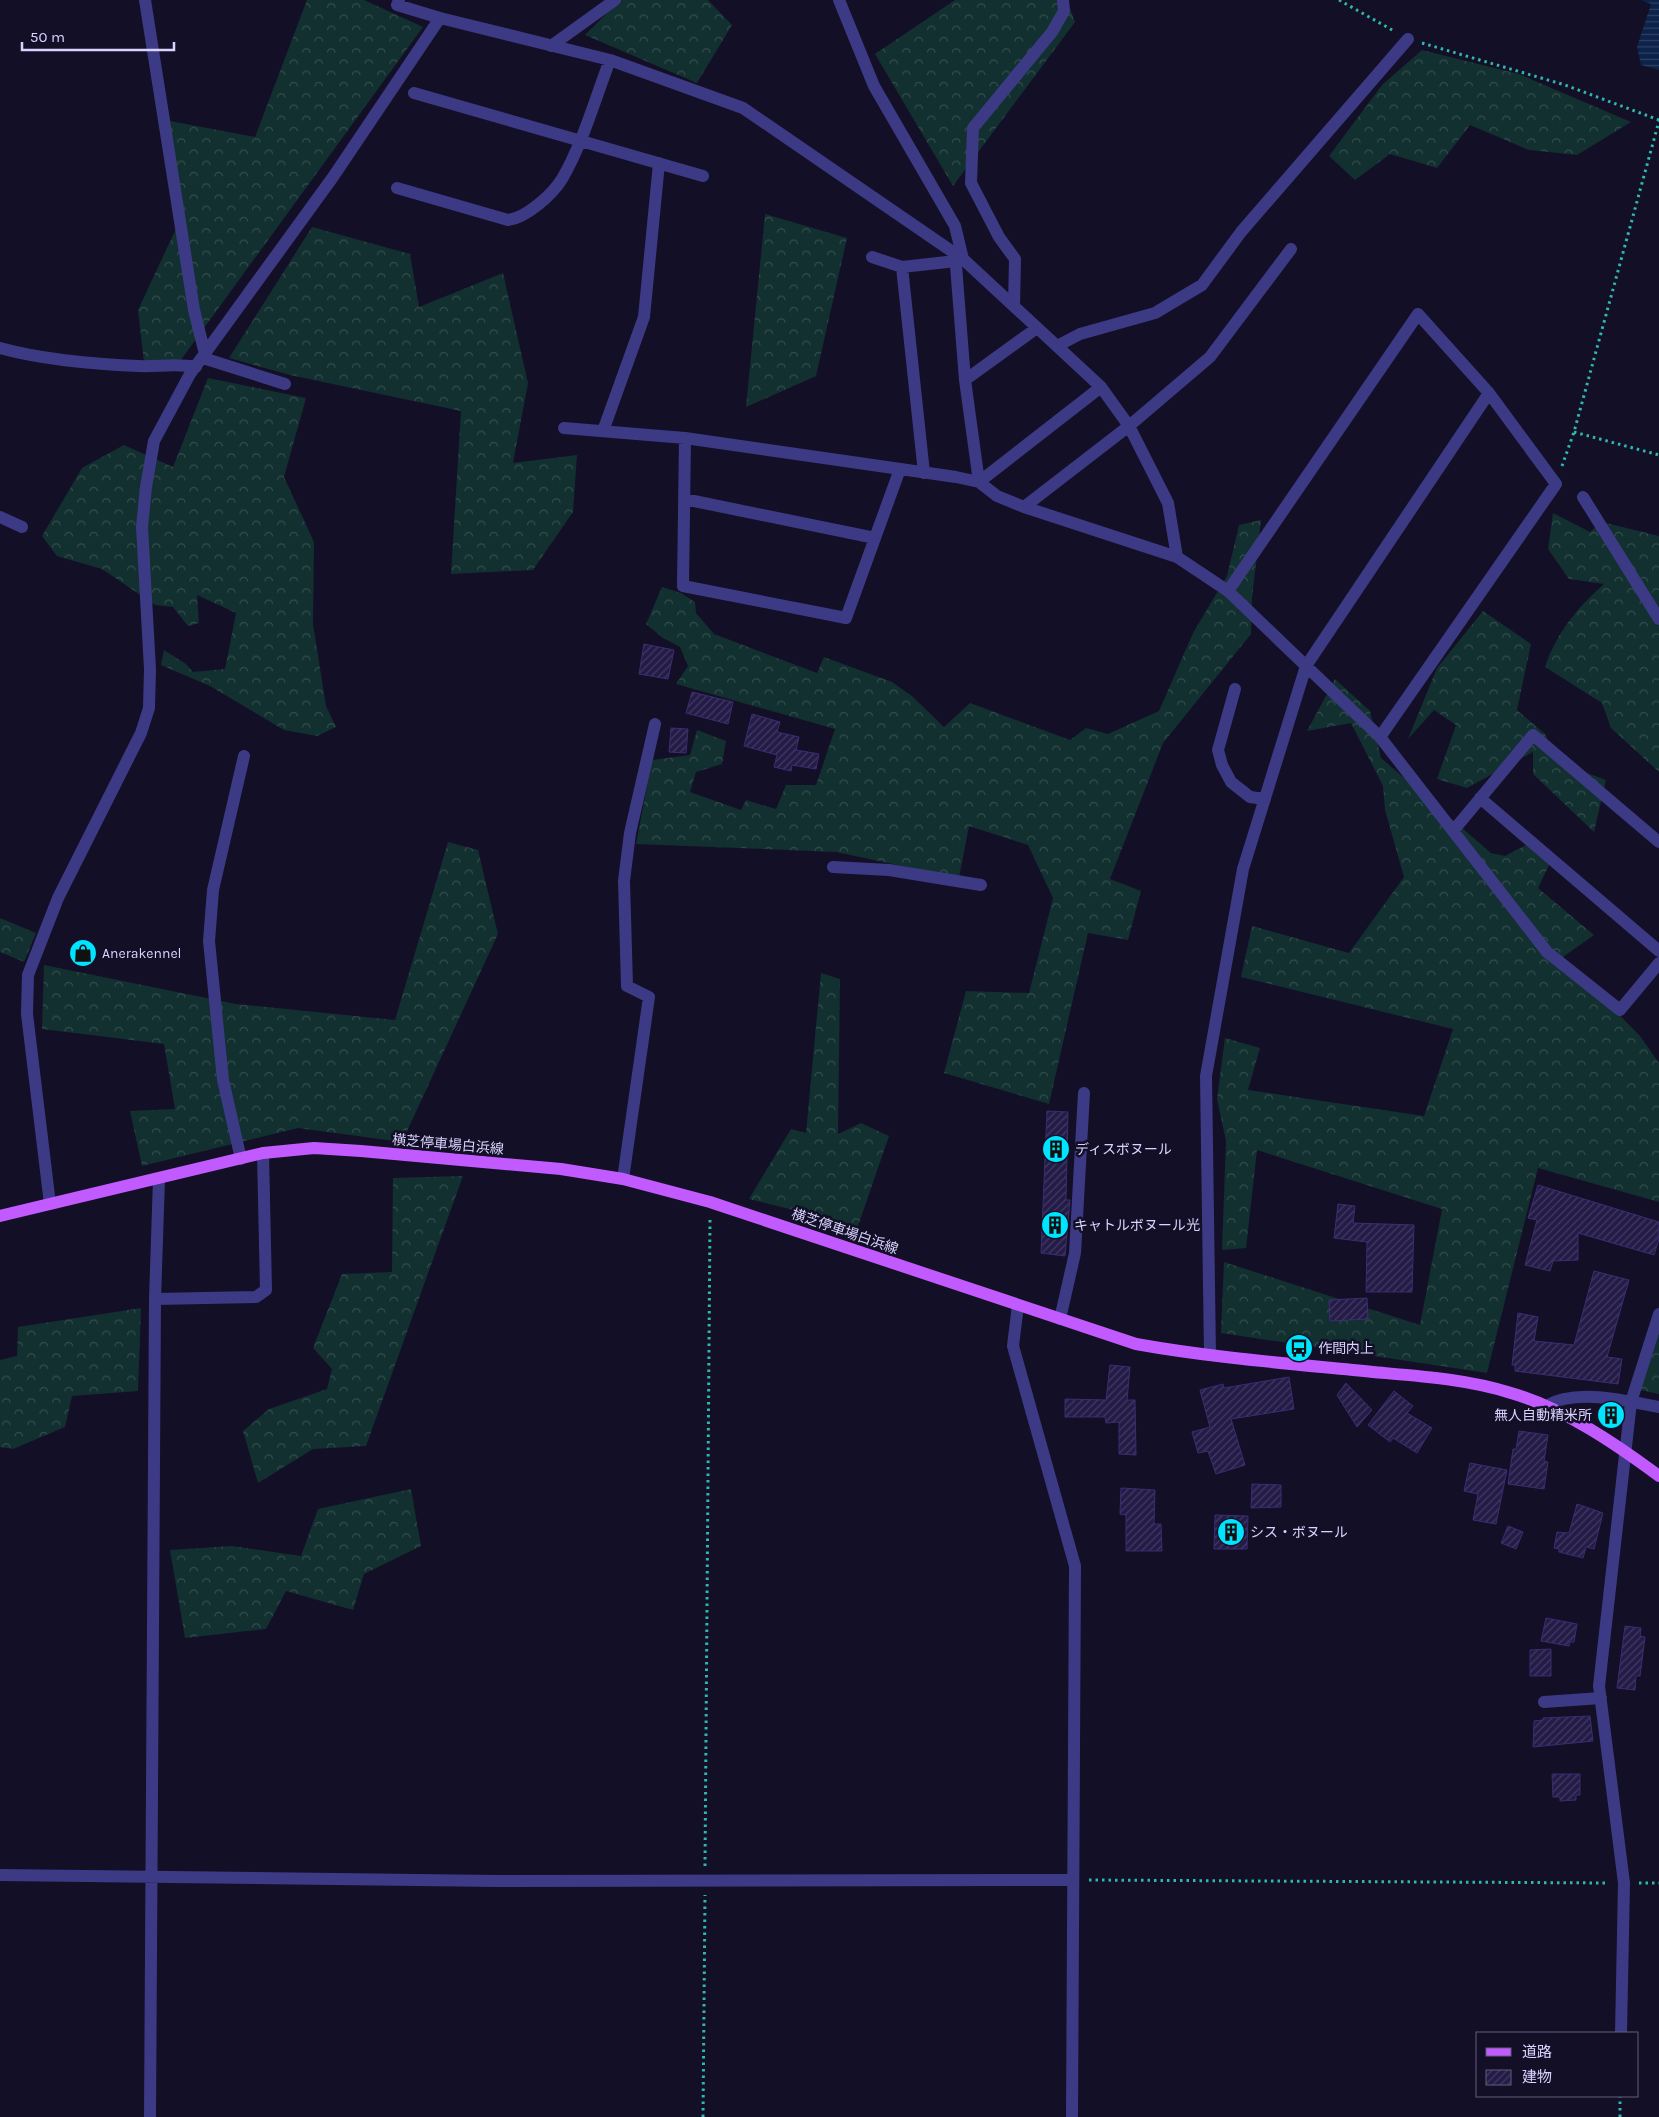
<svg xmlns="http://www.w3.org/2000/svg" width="1659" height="2117" font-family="Karla,'Noto Sans JP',sans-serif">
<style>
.forest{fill:url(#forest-crowns)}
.water{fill:url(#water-rules)}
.building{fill:url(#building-hatch);stroke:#3b2d73}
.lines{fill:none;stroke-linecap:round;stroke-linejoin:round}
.path{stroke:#2fb8b0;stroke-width:3;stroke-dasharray:2.5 4;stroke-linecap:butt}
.minor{stroke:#3d3a85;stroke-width:12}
.major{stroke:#c25bff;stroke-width:12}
.labels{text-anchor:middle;stroke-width:5;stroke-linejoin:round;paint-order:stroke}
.poi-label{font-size:14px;fill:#d9d4ff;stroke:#130f26;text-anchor:start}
.street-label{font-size:14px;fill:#d9d4ff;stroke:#130f26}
</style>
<defs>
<pattern id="forest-crowns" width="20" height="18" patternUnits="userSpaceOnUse" patternTransform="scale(1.25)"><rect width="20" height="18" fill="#12302f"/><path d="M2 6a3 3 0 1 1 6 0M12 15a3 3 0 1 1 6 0" fill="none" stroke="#344d4e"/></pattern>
<pattern id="water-rules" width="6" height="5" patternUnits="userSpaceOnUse" patternTransform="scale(1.25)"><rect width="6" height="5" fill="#0c2248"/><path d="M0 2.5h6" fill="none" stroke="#2f4163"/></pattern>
<pattern id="building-hatch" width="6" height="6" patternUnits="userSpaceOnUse" patternTransform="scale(1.25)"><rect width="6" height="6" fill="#241b47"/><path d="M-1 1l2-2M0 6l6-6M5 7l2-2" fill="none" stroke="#433b63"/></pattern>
</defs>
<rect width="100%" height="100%" fill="#130f26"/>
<path class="forest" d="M307 0H364L423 27 175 368 144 362 138 310 181 218 170 121 255 137Z
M620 0H708L732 25 697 83 585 35Z
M955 0H1067L1075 22 953 186 875 54Z
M1422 50 1519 74 1631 122 1577 155 1529 150 1470 125 1437 168 1390 154 1355 180 1329 156 1382 85Z
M765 214 847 238 816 376 746 407Z
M312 227 410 254 419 307 503 273 528 383 513 463 577 455 573 512 533 570 451 574 461 411 290 375 229 358Z
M208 378 306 398 284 477 314 542 313 624 326 706 336 727 317 736 284 730 210 686 161 665 164 650 186 664 193 672 225 669 236 613 197 595 199 623 188 626 173 607 155 605 102 569 57 556 42 536 82 468 124 445 173 467Z
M1553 513 1590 532 1602 522 1659 536V772L1611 728 1602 703 1545 667C1557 632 1577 608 1604 584L1569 579 1548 549Z
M1261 520 1252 598 1251 634 1163 743 1110 879 1141 891 1128 940 1088 933 1049 1104 944 1073 966 991 1029 993 1053 898 1028 845 969 826 959 878 836 852 636 844 652 760 690 755 697 730 726 741 722 764 696 772 690 792 741 810 746 800 776 809 786 785H816L835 729 676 684 688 666 680 647 663 638 646 624 662 587 681 593 695 602 696 613 714 634 817 673 824 657 892 682 912 696 944 727 970 703 1070 740 1086 728 1108 734 1159 711 1193 633 1227 576 1239 525Z
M1483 611 1531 644 1517 710 1545 734 1557 762 1606 780 1594 832 1533 774V752L1467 788 1437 779 1456 725 1434 710 1408 739 1437 668Z
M1335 679 1370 711 1381 758 1491 853 1505 856 1526 845 1550 863 1538 888 1594 935 1563 957 1640 1036 1659 1063V1202L1538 1168 1487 1373 1221 1333 1224 1262 1420 1325 1442 1209 1257 1150 1246 1248 1222 1250 1226 1141 1217 1099 1225 1038 1260 1048 1248 1090 1424 1116 1453 1029 1241 977 1252 926 1349 953 1404 877 1385 810 1383 786 1351 723 1307 731Z
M448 842 478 850 498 934 402 1142 298 1128 142 1166 130 1111 175 1109 164 1044 42 1029 44 965 236 1004 395 1020Z
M0 918 36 933 24 962 0 952Z
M821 973 840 979 838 1134 861 1123 889 1136 858 1226 749 1199 791 1129 806 1133Z
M463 1176 366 1446 313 1449 258 1483 243 1431 269 1409 327 1389 332 1369 313 1348 342 1274 392 1272 393 1178Z
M141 1308 138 1391 72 1396 65 1427 13 1449 0 1447V1360L17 1356 18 1327Z
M1659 1334V1394L1640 1390Z
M411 1489 421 1546 364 1574 353 1610 286 1591 266 1629 185 1638 170 1550 232 1546 301 1556 318 1509Z"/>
<path class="water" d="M1641 0H1659V70L1641 65 1637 47 1651 4Z"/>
<path class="building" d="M644 644 674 650 668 679 639 674Z
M692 692 733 702 728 724 686 713Z
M752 714 780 722 777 732 799 737 796 750 819 754 816 769 792 765 791 771 774 767 777 755 744 746Z
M671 728 688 729 686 753 669 752Z
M1047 1111 1068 1112 1066 1200H1070L1065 1256 1041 1253Z
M1538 1185 1659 1222V1239L1654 1255 1578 1233V1260L1553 1261 1550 1271 1525 1265 1537 1220 1528 1218Z
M1338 1204 1355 1206 1353 1223 1414 1225 1412 1292H1366L1367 1242 1334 1238Z
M1594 1271 1629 1280 1607 1357 1622 1359 1618 1384 1515 1371V1365H1512L1518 1313 1538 1317 1534 1341 1574 1345Z
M1367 1298 1368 1319 1330 1321 1329 1300Z
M1110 1365 1130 1367 1127 1400H1135L1136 1455 1119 1454V1422L1106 1423 1105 1417H1065V1399L1106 1400Z
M1289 1377 1294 1409 1231 1419 1245 1465 1216 1474 1208 1451 1198 1453 1192 1432 1210 1427 1200 1390 1223 1384 1224 1388Z
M1346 1383 1372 1410 1357 1427 1337 1395Z
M1394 1391 1413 1406 1407 1413 1432 1428 1417 1453 1393 1438 1390 1442 1368 1425Z
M1519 1431 1548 1435 1544 1461 1548 1462 1544 1489 1508 1484 1513 1449H1516Z
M1470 1463 1507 1470 1496 1524 1473 1520 1478 1494 1464 1491Z
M1252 1484 1281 1485V1507L1251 1508Z
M1121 1488 1155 1490 1154 1524H1161L1162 1551H1126V1515L1120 1514Z
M1577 1504 1603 1513 1594 1549 1586 1547 1583 1558 1559 1552V1549L1554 1548 1557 1532 1569 1533Z
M1215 1515 1248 1516 1247 1549H1214Z
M1508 1526 1523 1532 1516 1549 1501 1543Z
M1546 1618 1577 1624 1574 1642H1570L1569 1646 1541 1641Z
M1625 1626 1641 1628 1640 1636 1645 1637 1640 1676H1636L1635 1690 1617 1688Z
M1551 1649V1676H1530V1650Z
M1590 1716 1593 1741 1533 1747 1534 1721 1543 1720V1718Z
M1552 1774H1580V1795H1576V1800L1560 1801V1797H1553Z"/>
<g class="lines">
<path class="path" d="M1339 0 1394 31
M1422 43 1565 85 1659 120
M1574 432 1659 455
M1562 466 1574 432 1659 121
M705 1866 710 1218
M1089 1880 1608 1883
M1639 1883H1659
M703 2117 705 1895
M1620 2117V2096"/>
<path class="minor" d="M145 0 194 310 205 354
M399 0 397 5 440 18 610 60 743 108 963 259 1101 387 1129 426 1168 503 1177 557
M839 0 874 86 955 226 963 259
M551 46 615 0
M414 93 703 176
M397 188 508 220C526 218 552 195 562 179 583 143 595 99 610 60
M955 253 965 380 979 482
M872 257 902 267 956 261
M902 267 924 473
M1014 306 1015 259 999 237 971 183 973 128 1052 32 1064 11 1063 0
M1057 346 1080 334 1155 313 1202 285 1241 232 1408 39
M0 348C44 360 92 364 138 366 157 367 178 363 196 367
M203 358 285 384
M965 380 1037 328
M564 428 685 438 956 477 979 482 997 496 1024 507 1177 557 1228 591 1380 737 1453 831 1533 735 1659 842
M603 431 644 317 659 163
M685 438 683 586 846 618 900 469
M979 482 1101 387
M1583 497 1659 619
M684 499 875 538
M1024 507 1129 426 1210 357 1291 249
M0 517 22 527
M1228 591 1418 314 1489 393 1556 484 1380 737
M1235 689 1218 750 1222 765 1231 782 1250 797 1265 799
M1480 798 1659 951
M1453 831 1547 952 1620 1010 1659 963
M833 867 889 870 981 885
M241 1159 223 1080 209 941 213 890 244 756
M623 1179 649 997 627 986 624 881 630 833 655 724
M50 1204 27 1014 28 975 58 898 141 733 149 708 150 669 142 527 146 487 154 441 190 374 333 177 440 18
M155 1299 256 1297 266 1290 263 1153
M1018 1305 1013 1346 1075 1566 1072 2117
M1060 1319 1075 1253 1084 1093
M1210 1355 1206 1076 1243 869 1306 666 1489 393
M1546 1406C1576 1388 1626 1401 1659 1407
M1544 1702 1601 1698
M0 1875 498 1881 1073 1880
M1621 2033 1624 1883 1599 1686 1631 1402 1659 1314
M150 2117 155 1299 159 1179"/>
<path class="major" d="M0 1216 263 1153 314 1148 361 1151 561 1169 623 1179 710 1202 1136 1344C1214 1358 1294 1364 1373 1372 1419 1376 1467 1379 1511 1393 1563 1408 1616 1444 1659 1476"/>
</g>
<defs>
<g id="shop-disc" transform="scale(1.4375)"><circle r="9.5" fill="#00e5ff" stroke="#130f26"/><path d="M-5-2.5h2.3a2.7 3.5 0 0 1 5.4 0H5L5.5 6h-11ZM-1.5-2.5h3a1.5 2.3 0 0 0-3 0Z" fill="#111"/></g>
<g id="building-disc" transform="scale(1.4375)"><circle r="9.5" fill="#00e5ff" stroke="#130f26"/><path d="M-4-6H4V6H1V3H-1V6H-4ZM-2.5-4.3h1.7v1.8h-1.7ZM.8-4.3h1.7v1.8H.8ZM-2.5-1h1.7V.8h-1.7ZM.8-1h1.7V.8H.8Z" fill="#111"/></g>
<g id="bus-disc" transform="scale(1.4375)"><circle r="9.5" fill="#00e5ff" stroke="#130f26"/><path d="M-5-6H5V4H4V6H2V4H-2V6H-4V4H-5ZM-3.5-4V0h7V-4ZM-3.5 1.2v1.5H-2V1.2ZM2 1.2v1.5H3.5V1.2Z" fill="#111"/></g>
</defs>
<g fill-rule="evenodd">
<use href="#shop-disc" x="83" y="953"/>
<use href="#building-disc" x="1056" y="1149"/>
<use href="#building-disc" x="1055" y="1225"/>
<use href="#bus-disc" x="1299" y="1348"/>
<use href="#building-disc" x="1611" y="1415"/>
<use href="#building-disc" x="1231" y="1532"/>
</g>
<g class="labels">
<g class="poi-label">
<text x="102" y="958">Anerakennel</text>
<text x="1075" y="1154">ディスボヌール</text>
<text x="1074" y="1230">キャトルボヌール光</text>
<text x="1318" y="1353">作間内上</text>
<text x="1592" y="1420" text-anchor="end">無人自動精米所</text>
<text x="1250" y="1537">シス・ボヌール</text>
</g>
<g class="street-label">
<text transform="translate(448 1144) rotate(5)" y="5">横芝停車場白浜線</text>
<text transform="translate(845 1231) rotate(19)" y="5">横芝停車場白浜線</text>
</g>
</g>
<rect x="1476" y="2032" width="162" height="65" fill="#130f26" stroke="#625e7d"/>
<rect x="1486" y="2048" width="25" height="8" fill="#c25bff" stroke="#625e7d"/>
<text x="1522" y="2057" font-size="15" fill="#d9d4ff">道路</text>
<rect x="1486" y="2070" width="25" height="15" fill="url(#building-hatch)" stroke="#625e7d"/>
<text x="1522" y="2082" font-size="15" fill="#d9d4ff">建物</text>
<path d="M22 42v8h152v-8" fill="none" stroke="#d9d4ff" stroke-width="2.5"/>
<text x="30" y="42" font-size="15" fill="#d9d4ff" stroke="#130f26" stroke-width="4" paint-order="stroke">50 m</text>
</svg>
